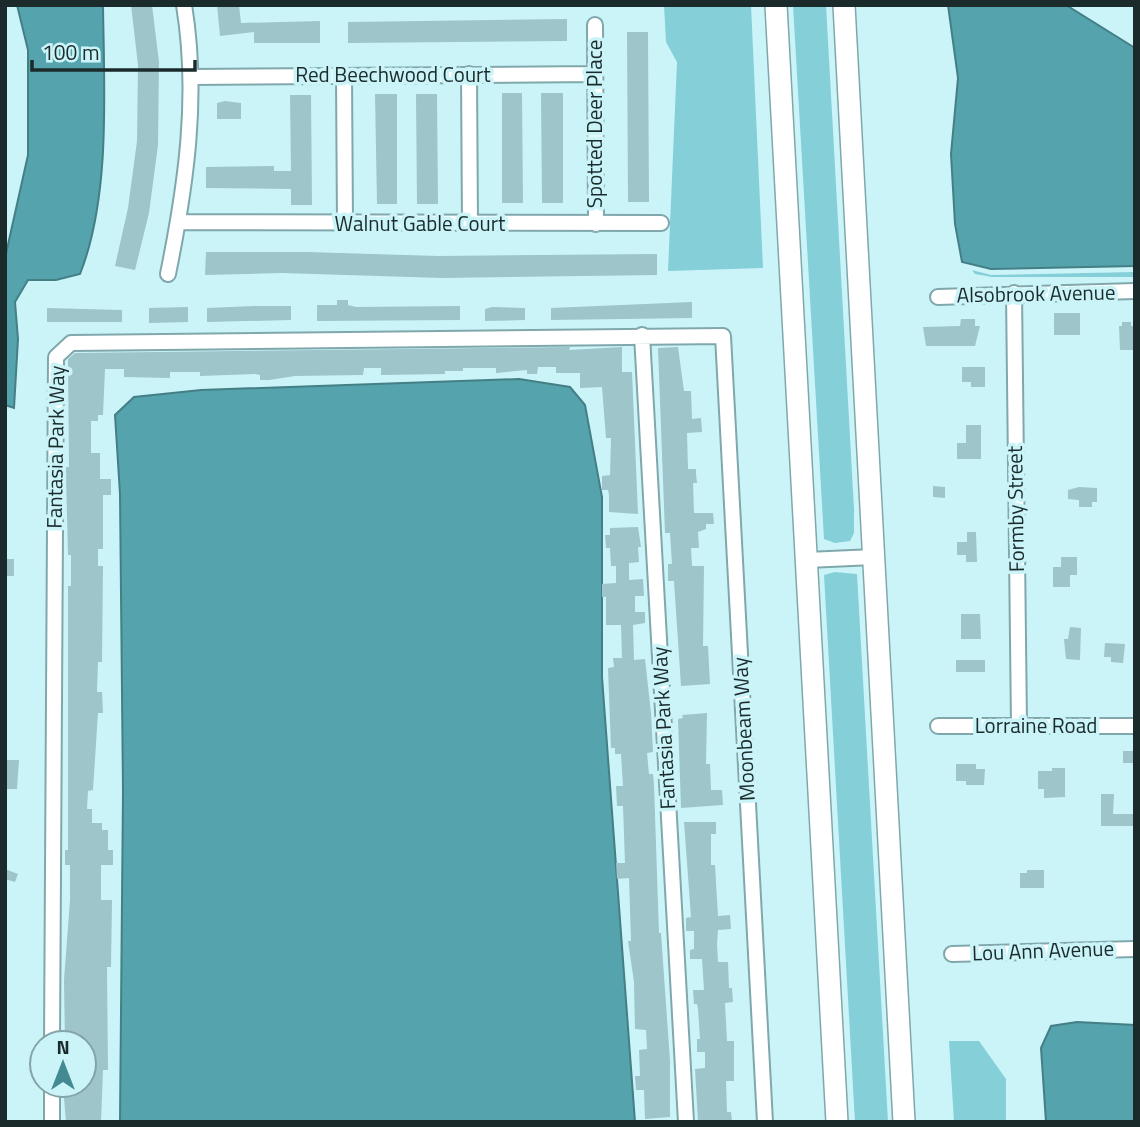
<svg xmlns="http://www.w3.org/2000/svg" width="1140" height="1127" font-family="'Titillium Web',sans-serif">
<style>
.green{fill:#84cfd8}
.water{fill:#55a3ac;stroke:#447f86;stroke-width:2}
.building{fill:#9dc5ca}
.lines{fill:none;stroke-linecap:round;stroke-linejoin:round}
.minor-casing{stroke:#80a8ac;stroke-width:18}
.highway-casing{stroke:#80a8ac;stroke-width:24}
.minor{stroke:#fff;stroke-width:14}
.highway{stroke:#fff;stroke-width:21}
.labels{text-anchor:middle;stroke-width:7;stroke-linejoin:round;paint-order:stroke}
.street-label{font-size:21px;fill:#1b2b2c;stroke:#cbf4f9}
</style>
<rect width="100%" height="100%" fill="#cbf4f9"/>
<path class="green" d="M664 5H751L763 268 668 271 677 62 666 42Z
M793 5H826L854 509V533L850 541 835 543 824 539Z
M972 270 991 275 1135 272V277H992L975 274Z
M835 572 857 574 888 1122H855L824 575Z
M949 1041H979L1006 1079V1122H954Z"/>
<path class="water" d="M17 5H103C104 88 111 196 80 274L56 280H28L15 302 18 339 14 408 5 405V258L28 155V50Z
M948 5H1066L1135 48V266L991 269 962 262 955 224 951 154 958 78Z
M519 379 570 387 585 405 602 497V677L635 1122H120L123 791 120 494 115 415 134 397 201 390Z
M1077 1022 1135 1025V1122H1046L1041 1048 1051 1026Z"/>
<path class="building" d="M131 5H152L159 62 158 145 149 213 135 270 115 266 128 208 137 141 138 65Z
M217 5H239L241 23 320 21V43H254V32L220 36Z
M567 19V41L348 43V22Z
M627 32H648L649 202H628Z
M502 93H522L523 203H502Z
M541 93H563V203H542Z
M375 94H397V204H377Z
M416 94H437L438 204H417Z
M290 95H311L312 205H291V189L206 188V167L274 166V171H291Z
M225 101 241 103V119H217V103Z
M307 252 438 256 657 254V275L442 278 282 273 205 275 206 252Z
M337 300H348V305L356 307 460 306V320L317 321V305H337Z
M692 302V318L551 320V308Z
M255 306H291V320L207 322V308Z
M188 307V322L149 323V308Z
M492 307 525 308V320L485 321V309Z
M47 308 122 310V322H47Z
M1054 313H1080V335H1054Z
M961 319H975V326H980L975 346H926L923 327 960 326Z
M1122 322H1131V326H1135V350H1120L1119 326H1122Z
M570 347 569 350 622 347V372H632L638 514 609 512V495L608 490H602V476L610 475 611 438H606L602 387 580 388V373H556V367H538L537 374H527V370L496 373V368H463V371H445V374L381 375V368H364L363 375 295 376 269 380H260V375L255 374 200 376V372H170V378L124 377V369H105L103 415H98V421H91V453H100V479H111V495H103V549H98V566H103L102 662H98L97 692H102L103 713H98L93 790 88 791 87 809H92V823H102V830H108V850H113V865H101V900H112L111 967H107L108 1070H103L101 1122H66L63 1086 84 1085V1043H65L64 980 70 900V865H65V850H68V586H71V555H68L66 476V467H69L68 359 75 353Z
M678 347 684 391H691L692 419 701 418 702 432 687 433 688 469H696V474L697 483H693L694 513H713L714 524H706V529L698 532 699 548H691L692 566H704L703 646H708L710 684 681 686 674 581H668V564H672L670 533H665L658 348Z
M962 367H985V387H971V382H962Z
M966 425H981V459H957V443H966Z
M933 486 945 487V498L933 497Z
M1079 487 1097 488V502H1092V507H1079V500L1068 499V490Z
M638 527 641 547H638L639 562 629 563V580L643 579 644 596H635V612H645V623L633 625 634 660 645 659 651 713 653 752 647 753 649 774H653L654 785 659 933H661L670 1061V1117L645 1119 644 1090H636L635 1076H640L639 1050 647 1049 646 1030 635 1029 634 982 628 941H631L629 878 617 879 616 863H625L623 806H617L616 786H623L621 754H615V748H611L608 668 614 667 613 658H622L621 625H606V597H602V584L616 583V566H611L610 548H606L605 535H610V528Z
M967 532H976L977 562H966V555H957V542H967Z
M1061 557H1077V575H1070V587H1053V567H1061Z
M5 559H14V576H5Z
M961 614H980L981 639H961Z
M1070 627 1081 628 1080 660 1066 659 1064 639H1068Z
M1105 643 1125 644 1123 663 1111 662V657H1104Z
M956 660H985V672H956Z
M707 713 706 764H710L711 790H722L723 805 681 808 678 719 683 718 682 715Z
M1123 751H1135V763H1123Z
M5 760H19L17 789H5Z
M956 764H976V769H985L984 785H966V781H956Z
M1052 768H1065V797L1044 798V789H1038V771H1052Z
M1101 794H1114L1113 814H1135V826H1101Z
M684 822H716V834H711V865H715L718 916 730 915 731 929 718 930 717 944 718 962H728L729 988H732L733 1002 725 1003 727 1041H734V1081H726L727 1112H731L732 1122H698L695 1069 705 1068V1052H697V1039H700L698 1009 697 1004H694L693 990H704L702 959H690V950L694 949V931H686V918L691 917Z
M5 869 18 874 15 882 5 879Z
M1027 870H1044V888H1020V873H1027Z"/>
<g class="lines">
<g class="minor-casing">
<path id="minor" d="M595 25 596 224
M469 74 470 225
M344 76 345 224
M191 77 595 74
M179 222 661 223
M168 274C186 185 199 96 184 5
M1014 293 1019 726
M938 297 1135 291
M642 335 686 1122
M807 560 874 557
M938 726H1135
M952 954 1135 949
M52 1043 56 357 71 343 723 336 765 1122
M52 1122V1085"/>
</g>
<g class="highway-casing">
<path id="highway" d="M776 5 837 1122
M844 5 904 1122"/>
</g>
<use href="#minor" class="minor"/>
<use href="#highway" class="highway"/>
</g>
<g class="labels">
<g class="street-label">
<text x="393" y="82">Red Beechwood Court</text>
<text transform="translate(595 124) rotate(-90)" y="7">Spotted Deer Place</text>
<text x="420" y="231">Walnut Gable Court</text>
<text transform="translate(1036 294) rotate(-1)" y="7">Alsobrook Avenue</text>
<text transform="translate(56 447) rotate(-89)" y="7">Fantasia Park Way</text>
<text transform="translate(1016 509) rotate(-91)" y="7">Formby Street</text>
<text x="1036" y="733">Lorraine Road</text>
<text transform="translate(664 728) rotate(-93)" y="7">Fantasia Park Way</text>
<text transform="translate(744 729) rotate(-93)" y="7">Moonbeam Way</text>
<text transform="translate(1043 951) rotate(-2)" y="7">Lou Ann Avenue</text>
</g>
</g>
<rect width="1140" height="1127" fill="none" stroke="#1b2b2c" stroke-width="14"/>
<g transform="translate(63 1064)"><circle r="33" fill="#cbf4f9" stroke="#85a4a7" stroke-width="2"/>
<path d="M0-5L12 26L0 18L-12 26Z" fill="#438a92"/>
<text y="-10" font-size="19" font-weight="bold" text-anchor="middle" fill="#1b2b2c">N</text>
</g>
<path d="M32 60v10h163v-10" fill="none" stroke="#1b2b2c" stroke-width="3.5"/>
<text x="42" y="60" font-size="21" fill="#1b2b2c" stroke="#cbf4f9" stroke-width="5" paint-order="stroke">100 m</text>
</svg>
